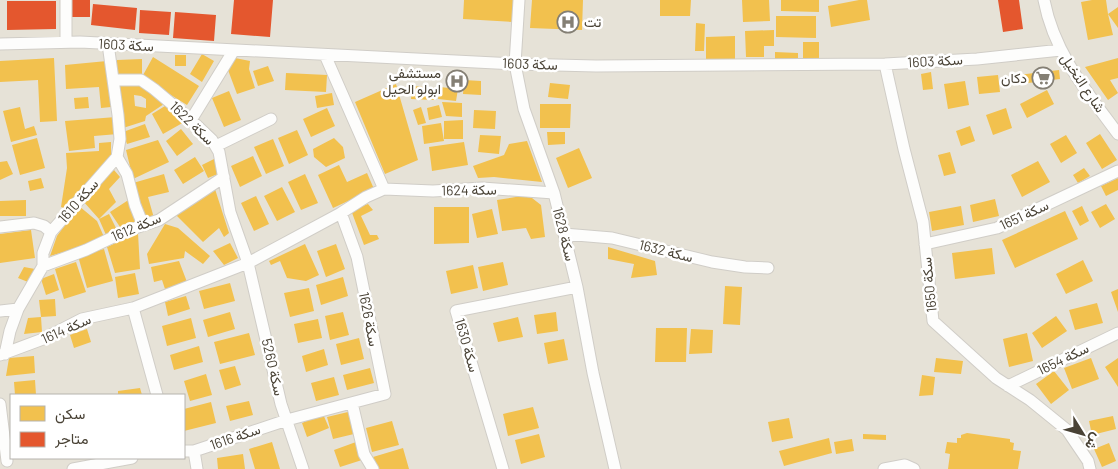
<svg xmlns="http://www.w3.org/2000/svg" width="1118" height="469" font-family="Barlow,Vazirmatn,sans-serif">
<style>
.residential{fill:#e6e2d7;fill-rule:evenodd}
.homes{fill:#f2c14e;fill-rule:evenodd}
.shops{fill:#e4572e}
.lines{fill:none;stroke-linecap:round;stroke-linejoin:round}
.minor-casing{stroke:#d0cdc7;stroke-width:13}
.minor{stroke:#fdfdfc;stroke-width:11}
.labels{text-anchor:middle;stroke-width:5;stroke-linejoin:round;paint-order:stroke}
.poi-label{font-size:14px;fill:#494235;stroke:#fff;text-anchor:end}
.street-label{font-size:14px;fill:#494235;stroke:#fff}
</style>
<rect width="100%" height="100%" fill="#f2f0ea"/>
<path class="residential" d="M0 0H1118V469H0ZM11 395H184V458H11Z"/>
<path class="homes" d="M464 0H514L513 22 463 19Z
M532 0H583L582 30 530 28Z
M660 0H691L690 16H660Z
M742 0H769L770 21 743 22Z
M781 0H819V12L781 11Z
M859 0H867L870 20 831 27 828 6Z
M1092 0H1106L1108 14 1118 7V28L1108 14 1113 35 1088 40 1081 2Z
M776 16H816V38L776 37Z
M696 23 705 24 704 51H695Z
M774 30V46H764V57H746L745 31Z
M735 36V59L706 60V37Z
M803 42H819V58H803Z
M775 52 798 53V59H775Z
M202 54 214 61 202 82 190 74Z
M175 55H186V66H175Z
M153 57 199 86 187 105 142 77Z
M54 58 57 121 40 122 38 80 0 82V61Z
M235 58 250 61 249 69 255 88 237 94 228 70Z
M1118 58V78L1110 80 1118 93 1108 100 1085 67Z
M142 59V77L117 78V60Z
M107 61 111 107 101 108 99 87 66 89 65 65Z
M268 66 274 81 258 86 253 71Z
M1059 70 1060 79 1011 85 1010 76Z
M931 72 933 89 923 90 921 74Z
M286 73 327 75 326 92 285 90Z
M998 75 1000 92 979 94 977 77Z
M464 80 481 81V95L463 94Z
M965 81 969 105 948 109 944 84Z
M550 83 570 85 568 99 548 97Z
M119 84 142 86 164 104 146 116 145 121 123 128ZM134 95 141 96 146 99V108L135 106Z
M396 84 418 160 385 174 355 102Z
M412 86 436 88 434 100 411 99Z
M440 87 458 89 456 101 438 99Z
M1047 90 1054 104 1027 118 1020 104Z
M229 91 241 120 224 127 212 98Z
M332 93 334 105 317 108 315 96Z
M88 97 89 108 75 109 74 98Z
M442 102 462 103V117L446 116Z
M540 104H571L570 128H540Z
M439 105 442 117 429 120 427 108Z
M165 106 186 121 163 134 152 114Z
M20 107 25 129 34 126 37 135 11 142 3 111Z
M421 107 426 123 418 125 413 110Z
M327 108 335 126 311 137 303 119Z
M1006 108 1012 128 993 135 986 115Z
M474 110 496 111 495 129 473 128Z
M116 117 118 134 94 136 95 148 69 151 65 121Z
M463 120V139H444V121Z
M441 123 444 141 424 144 422 126Z
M145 124 150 137 127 144 123 132Z
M970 126 975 141 961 146 956 131Z
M181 129 193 144 177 156 166 141Z
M297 130 308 155 289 164 278 138Z
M547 132H565V144L548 145Z
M1100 134 1117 160 1102 169 1086 143Z
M480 135 501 136 499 154 478 152Z
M1066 135 1077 153 1061 163 1050 144Z
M37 138 45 168 20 175 12 145Z
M334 138 343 147 345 158 326 167 314 157 313 149Z
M273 139 284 166 266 174 254 147Z
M158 140 169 162 133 179 126 150Z
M527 141 542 182 494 177 478 178 473 166 504 155 509 144Z
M111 142V155L104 166 68 209 61 207 67 168 66 153 99 151V143Z
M464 142 468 165 432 171 429 147Z
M579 148 592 178 568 188 556 158Z
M950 152 956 173 944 176 938 155Z
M253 156 262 176 240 187 231 166Z
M195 157 204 171 183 184 174 170Z
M214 159 220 173 208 178 202 165Z
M7 161 13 174 0 180V162Z
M1038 161 1050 182 1022 197 1011 175Z
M339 165 347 182 367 173 374 189 333 208 318 175Z
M1084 168 1090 176 1078 183 1073 175Z
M114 170 120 177 109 189 116 202 99 219 109 214 117 230 106 235 99 219 83 201Z
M164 174 169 192 148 197 154 218 143 221 133 183Z
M305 174 318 203 301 210 288 182Z
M41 178 44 188 30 191 28 181Z
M1118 178V190L1106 196 1101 186Z
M282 187 295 212 277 221 264 196Z
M215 189 229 233 224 237 219 228 203 242 176 215Z
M256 196 269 224 254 231 241 203Z
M522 196 532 198 541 205 545 237 531 239 526 228 502 231 497 200Z
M130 199 137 221 120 227 110 212Z
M995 199 999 216 973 222 970 205Z
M26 200V216H0V201Z
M368 204 373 210 361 216 370 235H377L379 239 364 245 351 210Z
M1106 204 1115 219 1100 228 1091 212Z
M79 206 97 221 104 237 81 247 50 256 57 236Z
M961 206 964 225 932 231 929 212Z
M1082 206 1089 221 1080 226 1072 211Z
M434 207H469V243L434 244Z
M492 209 498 234 477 238 472 214Z
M1065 211 1078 239 1015 268 1002 240Z
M165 224 178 228 210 256 203 264 185 251 184 258 149 264 147 254Z
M31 230 35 258 0 263V234Z
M138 233 140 269 115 273 107 247Z
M230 243 238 258 224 265 213 251Z
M305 244 319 275 306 281 287 278 280 261 271 265 269 261Z
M336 244 345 269 326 277 317 251Z
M608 247 655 261 657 275 631 278 634 264 608 259Z
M992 248 995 274 955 279 952 253Z
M104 249 113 281 87 288 78 256Z
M1083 260 1093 281 1066 294 1056 274Z
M179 261 187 282 165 289 162 280 154 282 151 267Z
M76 262 86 292 64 299 55 269Z
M503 262 508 285 483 291 478 267Z
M473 265 478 288 451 294 446 271Z
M24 267 35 269 28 282 18 278Z
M135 273 139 294 118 298 115 277Z
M54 274 59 290 46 295 41 279Z
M343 277 348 296 321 305 316 285Z
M230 283 235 301 204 309 199 291Z
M725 286 742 287 740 325 723 324Z
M309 288 314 311 290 317 284 293Z
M1118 289V312L1111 292Z
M186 296 190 309 168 316 165 302Z
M55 299 56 316 41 317 39 300Z
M1097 303 1103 323 1075 330 1069 310Z
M230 312 235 329 208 337 203 320Z
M343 312 349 335 330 340 325 316Z
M556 312 558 331 537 334 534 315Z
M1056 316 1067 331 1042 348 1032 333Z
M41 317 42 332 24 334 28 318Z
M518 317 523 337 498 342 493 323Z
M191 318 196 338 167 346 162 326Z
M318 319 322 338 298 343 294 324Z
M656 328H687L686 362H655Z
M87 329 91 342 74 348 70 335Z
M691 329 713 330 712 353 689 354Z
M249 333 255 355 220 364 214 342Z
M1027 333 1033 361 1009 367 1003 339Z
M359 338 364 359 341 365 336 344Z
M564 339 568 360 548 364 544 343Z
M199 346 203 362 174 370 170 355Z
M324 349 328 365 306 372 302 356Z
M34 356 35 373 6 376 9 358Z
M936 358 963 361 961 374 934 372Z
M1091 358 1099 379 1072 389 1064 368Z
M1118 358V387L1105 367Z
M235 366 241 385 225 390 219 370Z
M370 368 374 383 347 390 343 375Z
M1054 371 1069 390 1051 404 1036 384Z
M206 374 212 395 190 401 184 381Z
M922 375 935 377 933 395 919 396Z
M334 377 339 395 316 401 311 383Z
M35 380 36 395H15L14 382Z
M140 388 142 395H118V391Z
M249 401 253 415 230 421 226 406Z
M211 402 216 423 184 431V409Z
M533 407 539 428 508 436 503 414Z
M348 412 354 434 333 439 327 417Z
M323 414 329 428 307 437 302 423Z
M1113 416 1116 429 1092 435 1089 421Z
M789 418 793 438 772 442 768 422Z
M392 421 399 445 372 452 366 428Z
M967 433 1010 439V442L1014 443 1013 450 1021 451 1018 469H948L950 454 945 453 947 442 957 443V438H961V435Z
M539 434 545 457 521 464 515 440Z
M863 434 886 435V440L863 439Z
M829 438 832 453 784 466 779 451Z
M852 439 854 451 836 454 834 442Z
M272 442 280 469H255L249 449Z
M356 442 362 460 340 467 334 450Z
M1109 443 1116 461 1102 467 1094 449Z
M403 448 409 469H379L373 457Z
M243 454 245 469H218L217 458Z"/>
<path class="shops" d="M72 0H90V17H71Z
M234 0H273L270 37 231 34Z
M998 0H1019L1023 29 1003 32Z
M7 1H56V29L7 30Z
M93 4 137 8 135 30 91 25Z
M140 10 171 12 169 35 139 33Z
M175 12 216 15 214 41 173 38Z"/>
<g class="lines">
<g class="minor-casing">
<path id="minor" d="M519 0 515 64 524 109 554 193 577 287 593 373 615 469
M1044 0C1054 53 1087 92 1118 134
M66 42V0
M0 44 80 42 515 64 596 66 885 64 977 59 1061 50
M325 55 384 189
M885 64 904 149 923 222 933 321 996 378 1030 400 1067 430 1088 461 1090 469
M113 80H141L154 89 191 120 212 140 219 152 230 212 248 263 281 404 303 469
M191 120 234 50
M216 146 271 119
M117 157 127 174 135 205 143 225
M0 227 34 223 44 226 51 232
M564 234 612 238 712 262 745 267 768 268
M925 244 997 228 1118 171
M43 266 86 250 126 231 159 220 224 177
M133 308 157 395
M0 311 18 309
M5 354 10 331 18 309 43 266V253L51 232 117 157 120 139 118 115 108 44
M0 355 43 339 82 319 133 308 248 263 341 213 366 197 384 189 433 191 482 188 554 193
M1008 386 1118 333
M352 403 364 454 373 469
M0 404 7 461
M184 451H194L287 420 385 394 357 257 341 213
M194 451 197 469
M73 469 132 458
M503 469 456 311 577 287
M884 469 905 465 914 469"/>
</g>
<use href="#minor" class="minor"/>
</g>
<defs>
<g id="hospital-ring" transform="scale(1.125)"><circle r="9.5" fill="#fff" stroke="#847f74" stroke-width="1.5"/><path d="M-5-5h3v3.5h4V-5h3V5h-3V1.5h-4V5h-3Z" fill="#847f74"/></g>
<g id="supermarket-ring" transform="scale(1.125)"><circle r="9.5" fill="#fff" stroke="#847f74" stroke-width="1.5"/><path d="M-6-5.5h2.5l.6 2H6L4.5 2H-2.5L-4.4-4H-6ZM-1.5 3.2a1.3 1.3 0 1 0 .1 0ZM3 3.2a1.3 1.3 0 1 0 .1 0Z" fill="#847f74"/></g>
</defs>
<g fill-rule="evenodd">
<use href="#hospital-ring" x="568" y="22"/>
<use href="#supermarket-ring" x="1043" y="78"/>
<use href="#hospital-ring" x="457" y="81"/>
</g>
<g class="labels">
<g class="poi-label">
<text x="584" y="27" text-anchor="start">تت</text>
<text x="441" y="78">مستشفى<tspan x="441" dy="16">ابولو الحيل</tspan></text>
<text x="1027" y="83">دكان</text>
</g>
<g class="street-label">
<text transform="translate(126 45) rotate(3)" y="5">سكة 1603</text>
<text transform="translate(935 61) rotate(-3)" y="5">سكة 1603</text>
<text transform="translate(530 64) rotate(2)" y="5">سكة 1603</text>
<text transform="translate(1083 83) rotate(56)" y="5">شارع النخيل</text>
<text transform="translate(192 123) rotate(44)" y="5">سكة 1622</text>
<text transform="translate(469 190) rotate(-1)" y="5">سكة 1624</text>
<text transform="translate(78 201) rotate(-49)" y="5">سكة 1610</text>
<text transform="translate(1024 215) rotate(-25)" y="5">سكة 1651</text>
<text transform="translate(136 227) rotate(-23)" y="5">سكة 1612</text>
<text transform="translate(564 234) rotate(76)" y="5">سكة 1628</text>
<text transform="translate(666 251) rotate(14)" y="5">سكة 1632</text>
<text transform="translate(929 285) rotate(-96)" y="5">سكة 1650</text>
<text transform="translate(369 319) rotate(79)" y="5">سكة 1626</text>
<text transform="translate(66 329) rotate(-24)" y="5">سكة 1614</text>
<text transform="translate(467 345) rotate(74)" y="5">سكة 1630</text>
<text transform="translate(1063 359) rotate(-26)" y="5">سكة 1654</text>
<text transform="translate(273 367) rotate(77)" y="5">سكة 5260</text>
<text transform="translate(235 437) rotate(-19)" y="5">سكة 1616</text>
</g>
</g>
<rect x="10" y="394" width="175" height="65" fill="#ffffff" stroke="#b6b3ae"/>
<rect x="20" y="406" width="25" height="15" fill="#f2c14e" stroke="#b6b3ae"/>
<text x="55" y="419" font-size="15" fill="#494235">سكن</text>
<rect x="20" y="432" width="25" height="15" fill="#e4572e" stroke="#b6b3ae"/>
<text x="55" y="444" font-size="15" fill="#494235">متاجر</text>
<g transform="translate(1083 434) rotate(127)" stroke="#ffffff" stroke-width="4" paint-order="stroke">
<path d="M0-4L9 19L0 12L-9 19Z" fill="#494235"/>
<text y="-8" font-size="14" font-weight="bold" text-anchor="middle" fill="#494235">ش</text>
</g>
</svg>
